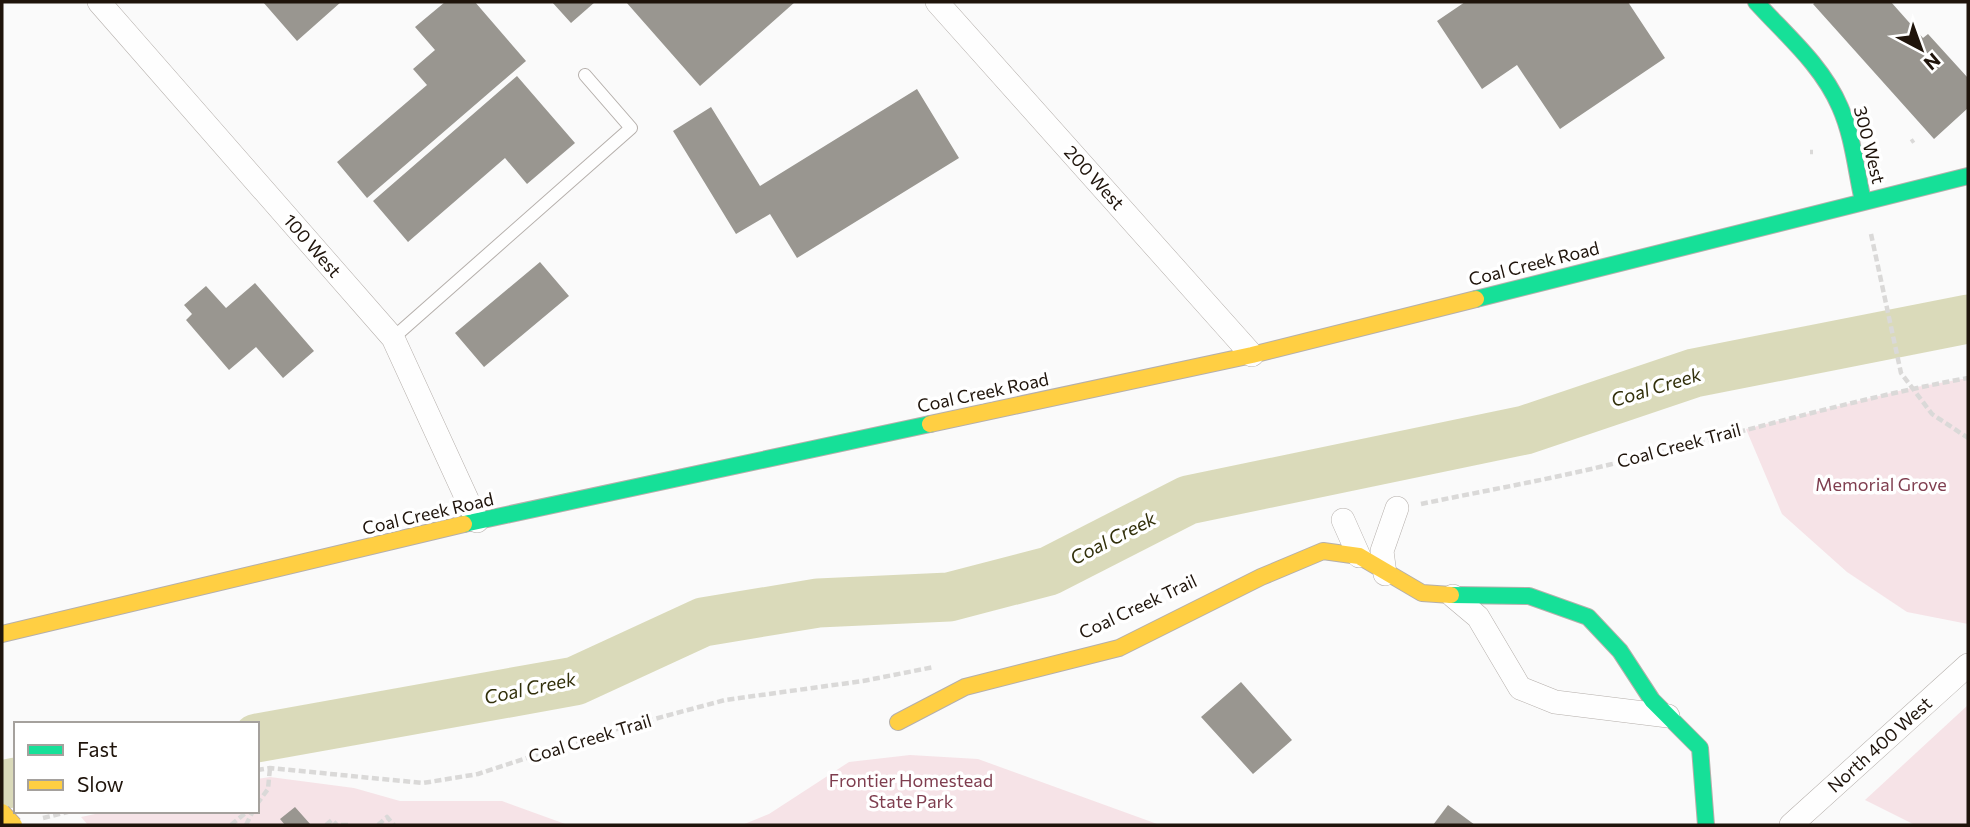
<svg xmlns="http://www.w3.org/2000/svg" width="1970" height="827" font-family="Commissioner,sans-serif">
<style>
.green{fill:#f6e3e7}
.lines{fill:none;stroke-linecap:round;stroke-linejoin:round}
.river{stroke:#dadaba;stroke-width:49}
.building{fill:#999690}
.lane-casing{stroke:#b5afab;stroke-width:14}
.street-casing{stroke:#b5afab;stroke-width:24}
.fast-casing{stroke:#b5afab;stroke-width:18}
.slow-casing{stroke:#b5afab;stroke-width:18}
.path{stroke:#dad9d8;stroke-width:4.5;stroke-dasharray:7 3.5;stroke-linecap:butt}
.lane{stroke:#fefefe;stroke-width:12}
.street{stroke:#fefefe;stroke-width:23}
.fast{stroke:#16e098;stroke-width:16}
.slow{stroke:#ffcf43;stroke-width:16}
.slow-bridge-casing{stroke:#b6a8a5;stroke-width:18;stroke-linecap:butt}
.slow-bridge{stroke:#ffcf43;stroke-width:16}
.labels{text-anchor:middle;stroke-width:7;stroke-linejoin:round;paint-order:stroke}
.street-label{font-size:18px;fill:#1f140b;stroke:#fff}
.park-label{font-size:18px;fill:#7f3e4f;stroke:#fff}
.water-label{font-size:19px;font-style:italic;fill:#32300b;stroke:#fff}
</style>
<rect width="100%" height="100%" fill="#fafafa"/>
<path class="green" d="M1968 378V624L1907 612 1847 572 1782 514 1746 429 1911 388Z
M1968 705V825H1915L1865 800Z
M910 755 978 759 1160 825H742L769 814 849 762Z
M270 777 354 788 400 801H502L568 825H88L81 817 109 811H257V779Z"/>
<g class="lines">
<path class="river" d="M257 738 575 681 703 622 818 603 949 597 1049 571 1188 500 1525 430 1694 373 1968 319
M2 785 16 782"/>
</g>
<path class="building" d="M263 2H341L297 41Z
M445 2H475L526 61 367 198 337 162 427 85 413 69 435 50 415 27Z
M552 2H595L571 23Z
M626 2H795L700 86Z
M1465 2H1628L1665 58 1560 129 1517 65 1482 89 1437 21Z
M1816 2H1891L1923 38 1928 34 1968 78V108L1934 139 1813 4Z
M517 76 575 143 527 184 505 158 408 242 373 201Z
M917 89 959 158 797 258 770 214 736 234 673 131 711 107 760 186Z
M540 262 569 296 484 367 455 333Z
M255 283 314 351 283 378 256 347 229 370 186 320 192 314 184 305 206 286 226 308Z
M1241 682 1292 740 1253 774 1201 717Z
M1448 805 1475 825H1433Z
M295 807 311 825H285L280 819Z"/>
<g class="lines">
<g class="lane-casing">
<path id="lane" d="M393 338 631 128 585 75"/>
</g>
<g class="street-casing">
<path id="street" d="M99 2 393 338 477 521
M937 2 1252 355
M1343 520 1359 556
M1385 574 1382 551 1397 508
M1453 596 1478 617 1520 688 1555 702 1668 716
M1791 825 1968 665"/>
</g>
<g class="fast-casing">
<path id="fast" d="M1756 2C1786 35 1822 65 1840 107 1853 136 1856 170 1863 201
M1476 299 1968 176
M464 524 930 424
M1451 595 1529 596 1588 617 1620 651 1652 700 1700 748 1706 825"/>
</g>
<g class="slow-casing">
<path id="slow" d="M930 424 1252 355 1476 299
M2 634 464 524
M898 722 965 687 1119 648 1261 577 1323 551 1359 556 1422 593 1451 595"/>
</g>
<path class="path" d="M1911 142 1914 140
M1810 152H1813
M1871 234 1901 373 1932 414 1968 438
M1421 504C1483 491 1546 480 1608 465 1728 437 1846 400 1968 378
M257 770 270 768 423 783 478 774 606 732 725 700 863 681 934 667
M257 804 268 789 270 768
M43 818 72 811
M231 825 248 811
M246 825 253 811
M326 825 332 820 337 825
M341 825H350
M378 825 387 817 394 825"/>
<use href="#lane" class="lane"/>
<use href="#street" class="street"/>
<use href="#fast" class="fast"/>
<use href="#slow" class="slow"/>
<g class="slow-bridge-casing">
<path id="slow-bridge" d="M2 812 14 825"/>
</g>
<use href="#slow-bridge" class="slow-bridge"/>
</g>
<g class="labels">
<g class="street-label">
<text transform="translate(1869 145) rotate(76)" y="6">300 West</text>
<text transform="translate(1094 178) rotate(48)" y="6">200 West</text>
<text transform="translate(312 246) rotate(49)" y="6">100 West</text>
<text transform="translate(1534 264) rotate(-14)" y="6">Coal Creek Road</text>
<text transform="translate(983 393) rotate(-12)" y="6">Coal Creek Road</text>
<text transform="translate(1679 446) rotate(-15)" y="6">Coal Creek Trail</text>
<text transform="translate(428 514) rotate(-13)" y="6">Coal Creek Road</text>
<text transform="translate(1138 607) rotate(-25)" y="6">Coal Creek Trail</text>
<text transform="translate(590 739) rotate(-17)" y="6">Coal Creek Trail</text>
<text transform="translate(1880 745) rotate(-42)" y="6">North 400 West</text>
</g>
<g class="park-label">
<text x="1881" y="491">Memorial Grove</text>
<text x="911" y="787">Frontier Homestead<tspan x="911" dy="21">State Park</tspan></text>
</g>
<g class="water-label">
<text transform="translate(1656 387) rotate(-17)" y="7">Coal Creek</text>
<text transform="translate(1113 538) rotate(-27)" y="7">Coal Creek</text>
<text transform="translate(530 688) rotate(-12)" y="7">Coal Creek</text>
</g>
</g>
<rect width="1970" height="827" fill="none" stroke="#1f140b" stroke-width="7"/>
<rect x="14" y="722" width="245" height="91" fill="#ffffff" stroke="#a5a19d" stroke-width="2"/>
<rect x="28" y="745" width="35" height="10" fill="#16e098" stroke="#a5a19d" stroke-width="2"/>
<text x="77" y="757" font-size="21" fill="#1f140b">Fast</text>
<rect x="28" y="780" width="35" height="10" fill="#ffcf43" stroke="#a5a19d" stroke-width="2"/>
<text x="77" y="792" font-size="21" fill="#1f140b">Slow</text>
<g transform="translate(1921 49) rotate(139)" stroke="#ffffff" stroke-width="5" paint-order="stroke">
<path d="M0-5L12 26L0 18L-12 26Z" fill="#1f140b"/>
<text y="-10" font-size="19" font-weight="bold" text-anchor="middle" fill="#1f140b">N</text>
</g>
</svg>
